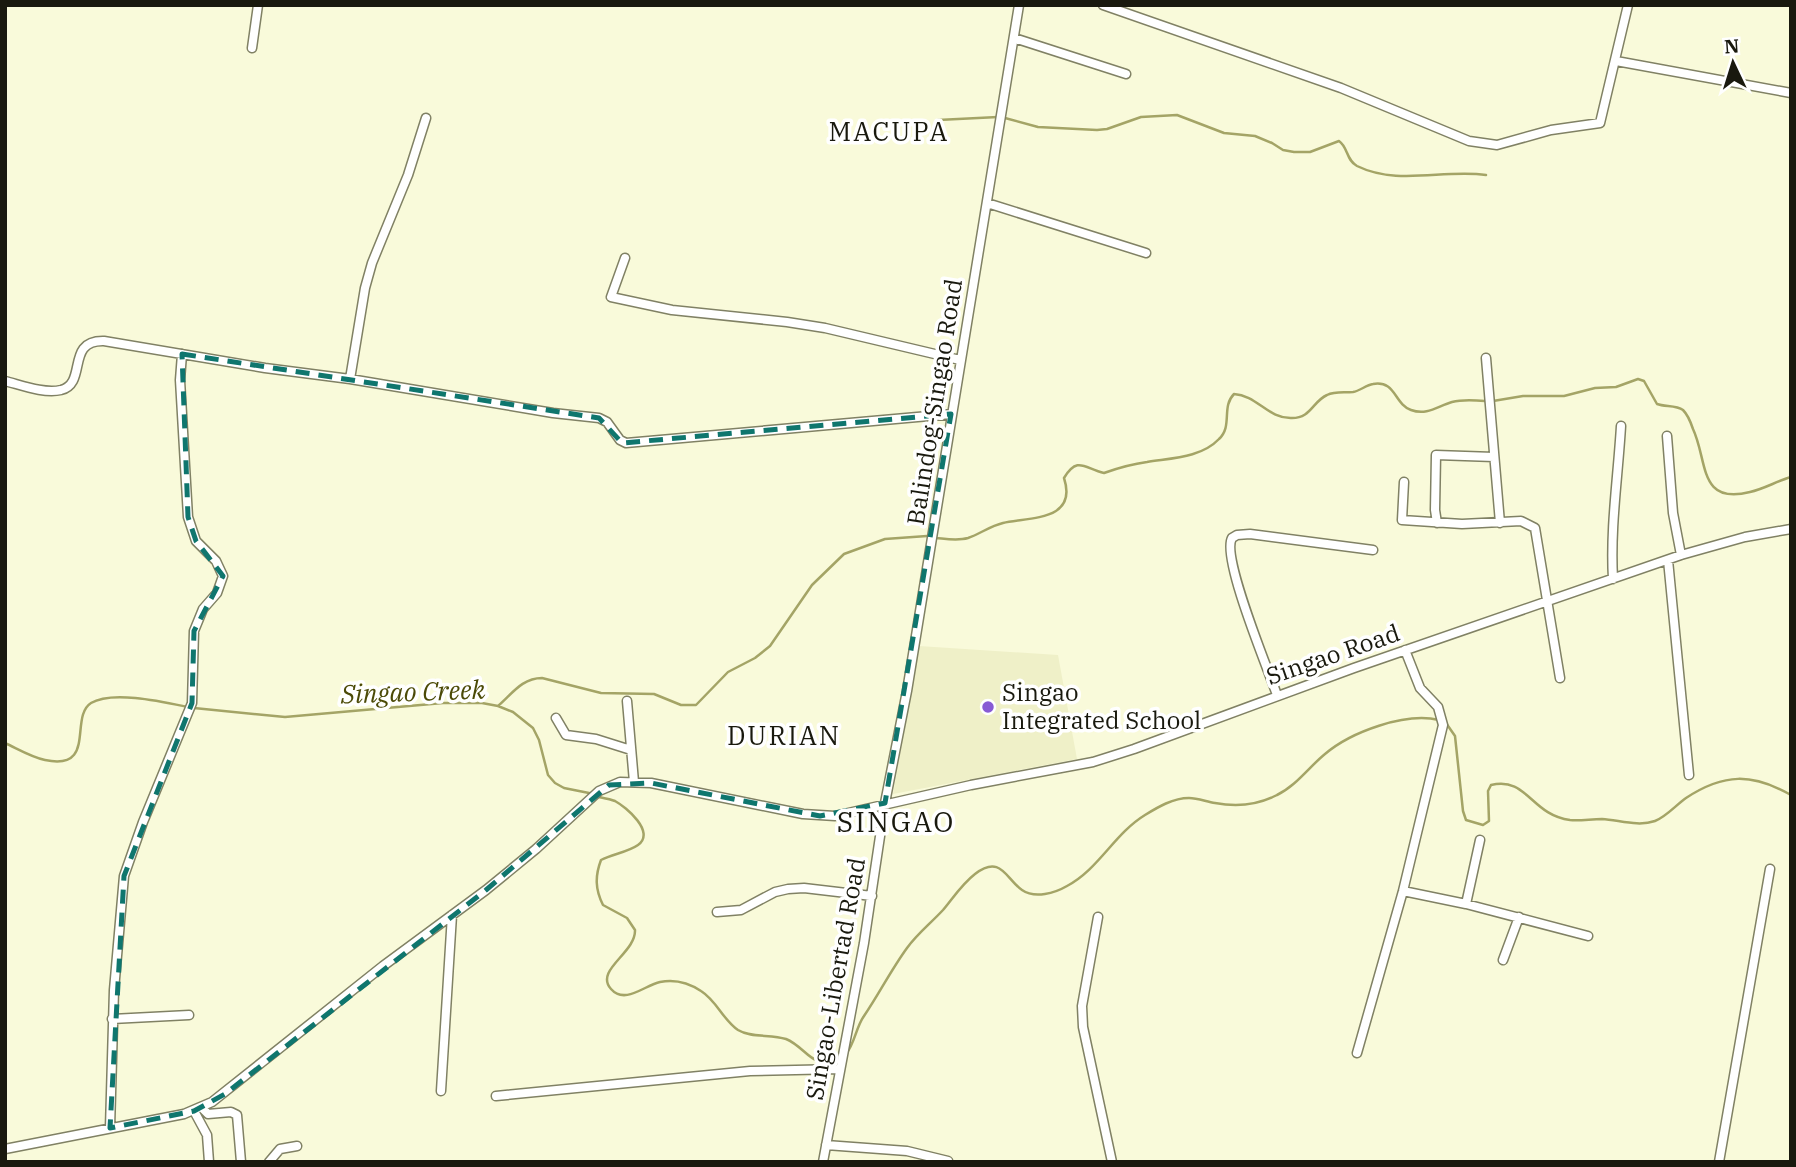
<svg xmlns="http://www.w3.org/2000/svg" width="1796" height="1167" font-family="'IBM Plex Serif',serif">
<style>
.built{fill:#eff0c8}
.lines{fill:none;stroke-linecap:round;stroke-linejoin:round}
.stream{stroke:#a4a466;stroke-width:2.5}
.minor-casing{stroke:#808164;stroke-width:11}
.minor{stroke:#fff;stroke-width:8}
.marked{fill:none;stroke:#0f766e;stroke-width:5;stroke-dasharray:14 9;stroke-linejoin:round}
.poi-dot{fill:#885bd4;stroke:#fff;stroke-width:2.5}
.labels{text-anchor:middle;stroke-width:7;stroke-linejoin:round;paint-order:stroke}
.street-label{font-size:24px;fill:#19190e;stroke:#fff}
.poi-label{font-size:24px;fill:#19190e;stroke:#fff;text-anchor:start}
.neighbourhood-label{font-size:26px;letter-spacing:2px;fill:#19190e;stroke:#fff}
.water-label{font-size:26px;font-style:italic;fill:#4b4a07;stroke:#fff}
.quarter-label{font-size:28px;letter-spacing:2px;fill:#19190e;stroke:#fff}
</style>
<rect width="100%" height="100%" fill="#f9fada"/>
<path class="built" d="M919 646 1058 655 1077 759 893 794Z"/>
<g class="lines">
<path class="stream" d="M1005 118 1038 127 1097 130 1107 129 1141 117 1177 115 1224 133 1255 136 1272 143 1283 150 1294 152H1310L1339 141C1348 147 1346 160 1357 166 1398 186 1443 169 1486 175
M938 120 998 117
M1493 401 1523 396H1564L1595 388 1616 387 1638 379 1644 381 1657 404C1665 407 1676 405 1683 410 1688 415 1691 423 1693 429 1708 461 1698 505 1750 492 1764 489 1777 481 1791 477
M936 538C947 539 958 541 968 538 980 534 990 526 1003 523 1030 517 1078 521 1064 478 1078 455 1085 469 1104 473 1118 468 1132 464 1147 462 1171 458 1201 458 1219 439 1233 426 1221 407 1234 394 1257 395 1268 419 1292 418 1311 418 1312 402 1327 395 1335 391 1344 393 1353 392 1360 391 1366 385 1373 384 1396 380 1394 404 1411 410 1427 416 1438 406 1452 402 1463 399 1474 400 1485 401
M498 706C512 694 522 678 542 678L601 693 654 694 681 705H696L728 672 755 658 770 646 812 585 844 554 885 539 927 536
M194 708 285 717 443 703H482L498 706 513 712 533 728 539 740 548 775 555 783 564 788 589 793
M1446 723 1455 736 1463 811 1466 820 1483 825 1489 821 1488 791 1491 785C1527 776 1531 815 1570 820 1580 821 1591 819 1602 819 1619 820 1638 827 1655 821 1666 817 1676 805 1686 798 1724 773 1752 773 1791 795
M5 743C18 749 31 757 45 760 97 771 69 717 91 703 112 690 164 702 188 707
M599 797C604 798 610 799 615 801 626 807 656 832 638 845 628 852 613 854 601 860 595 876 595 889 603 905L627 918 635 930C636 953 594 970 611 989 625 1005 645 985 660 982 675 979 689 983 701 991 717 1001 723 1020 738 1030 751 1038 771 1034 786 1039 806 1047 812 1070 837 1060
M846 1054C855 1043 856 1027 864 1016 879 994 891 970 907 948 917 934 931 923 943 910 953 898 962 884 975 874 1001 854 1006 879 1022 890 1035 899 1055 893 1067 886 1099 869 1114 834 1145 815 1158 807 1173 798 1189 798 1198 798 1207 802 1215 803 1236 807 1258 805 1277 795 1296 786 1309 767 1325 754 1351 732 1405 712 1439 720"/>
<g class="minor-casing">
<path id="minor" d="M1103 5 1341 88 1469 141 1497 145 1551 130 1600 123 1628 5
M1014 38 1126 74
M252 48 258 5
M1616 61 1791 93
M987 203 1146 253
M625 258 611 297 672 310 787 322 825 328 960 360
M1486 358 1500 523
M350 379 365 288 372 263 408 175 426 118
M5 381C21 385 44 394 61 390 88 383 65 340 104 341L265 368 350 379 553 413 599 418 607 422 620 440 626 443 951 414
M1667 436 1673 513 1681 555
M1404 482 1402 520 1462 524 1521 521 1535 528 1560 678
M1437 523 1435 510 1436 455 1494 457
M1668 560 1689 775
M1613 579C1610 528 1618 477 1621 426
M1277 695C1268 669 1221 557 1232 538L1237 535 1250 534 1373 550
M627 701 634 782
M556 718 566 735 596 739 631 750
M1403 891 1466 904 1588 936
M1466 904 1480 840
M717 912 741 910 775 892 788 889 804 888 872 896
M1098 917 1082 1006 1083 1027 1112 1162
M1503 960 1519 917
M112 1019 189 1015
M1357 1053 1403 891 1443 725 1438 707 1420 688 1405 650
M441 1091 452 915
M496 1096 750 1071 840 1069
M202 1108 208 1114 231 1112 237 1115 241 1162
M194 1111 207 1135 209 1162
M110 1128 114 990 124 876 143 822 192 703 194 631 203 609 217 593 223 576 216 561 196 541 188 517 180 380 182 354
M826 1145 907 1151 948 1161
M5 1149 184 1114 212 1102 383 966 486 890 536 849 599 791 620 782 651 783 803 814 835 816 971 785 1093 762 1134 749 1354 668 1681 555 1745 537 1791 529
M269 1162 280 1149 297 1146
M823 1162 864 943 885 803 907 691 1019 5
M1719 1162 1770 869"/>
</g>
<use href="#minor" class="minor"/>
</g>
<path class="marked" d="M182 354 599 418 622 443 951 414 885 803 820 816 651 783 609 785 486 890 225 1094 194 1111 110 1128 124 876 192 703 194 631 223 576 196 541 188 517Z"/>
<circle class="poi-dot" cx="988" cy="707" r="7"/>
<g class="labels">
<g class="street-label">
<text transform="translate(935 402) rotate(-81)" y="8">Balindog-Singao Road</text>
<text transform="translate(1333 655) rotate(-19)" y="8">Singao Road</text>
<text transform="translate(836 979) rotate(-80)" y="8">Singao-Libertad Road</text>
</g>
<g class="poi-label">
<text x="1002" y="701">Singao<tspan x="1002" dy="28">Integrated School</tspan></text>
</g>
<g class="neighbourhood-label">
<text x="889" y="141">MACUPA</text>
<text x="784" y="745">DURIAN</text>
</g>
<g class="water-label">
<text transform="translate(413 692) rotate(-2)" y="9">Singao Creek</text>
</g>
<g class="quarter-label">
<text x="896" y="832">SINGAO</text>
</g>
</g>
<rect width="1796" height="1167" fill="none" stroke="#19190e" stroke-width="14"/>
<g transform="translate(1733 63) rotate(356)" stroke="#ffffff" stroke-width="5" paint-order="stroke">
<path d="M0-5L12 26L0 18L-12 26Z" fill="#19190e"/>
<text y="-10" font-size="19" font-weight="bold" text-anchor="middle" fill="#19190e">N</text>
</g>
</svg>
